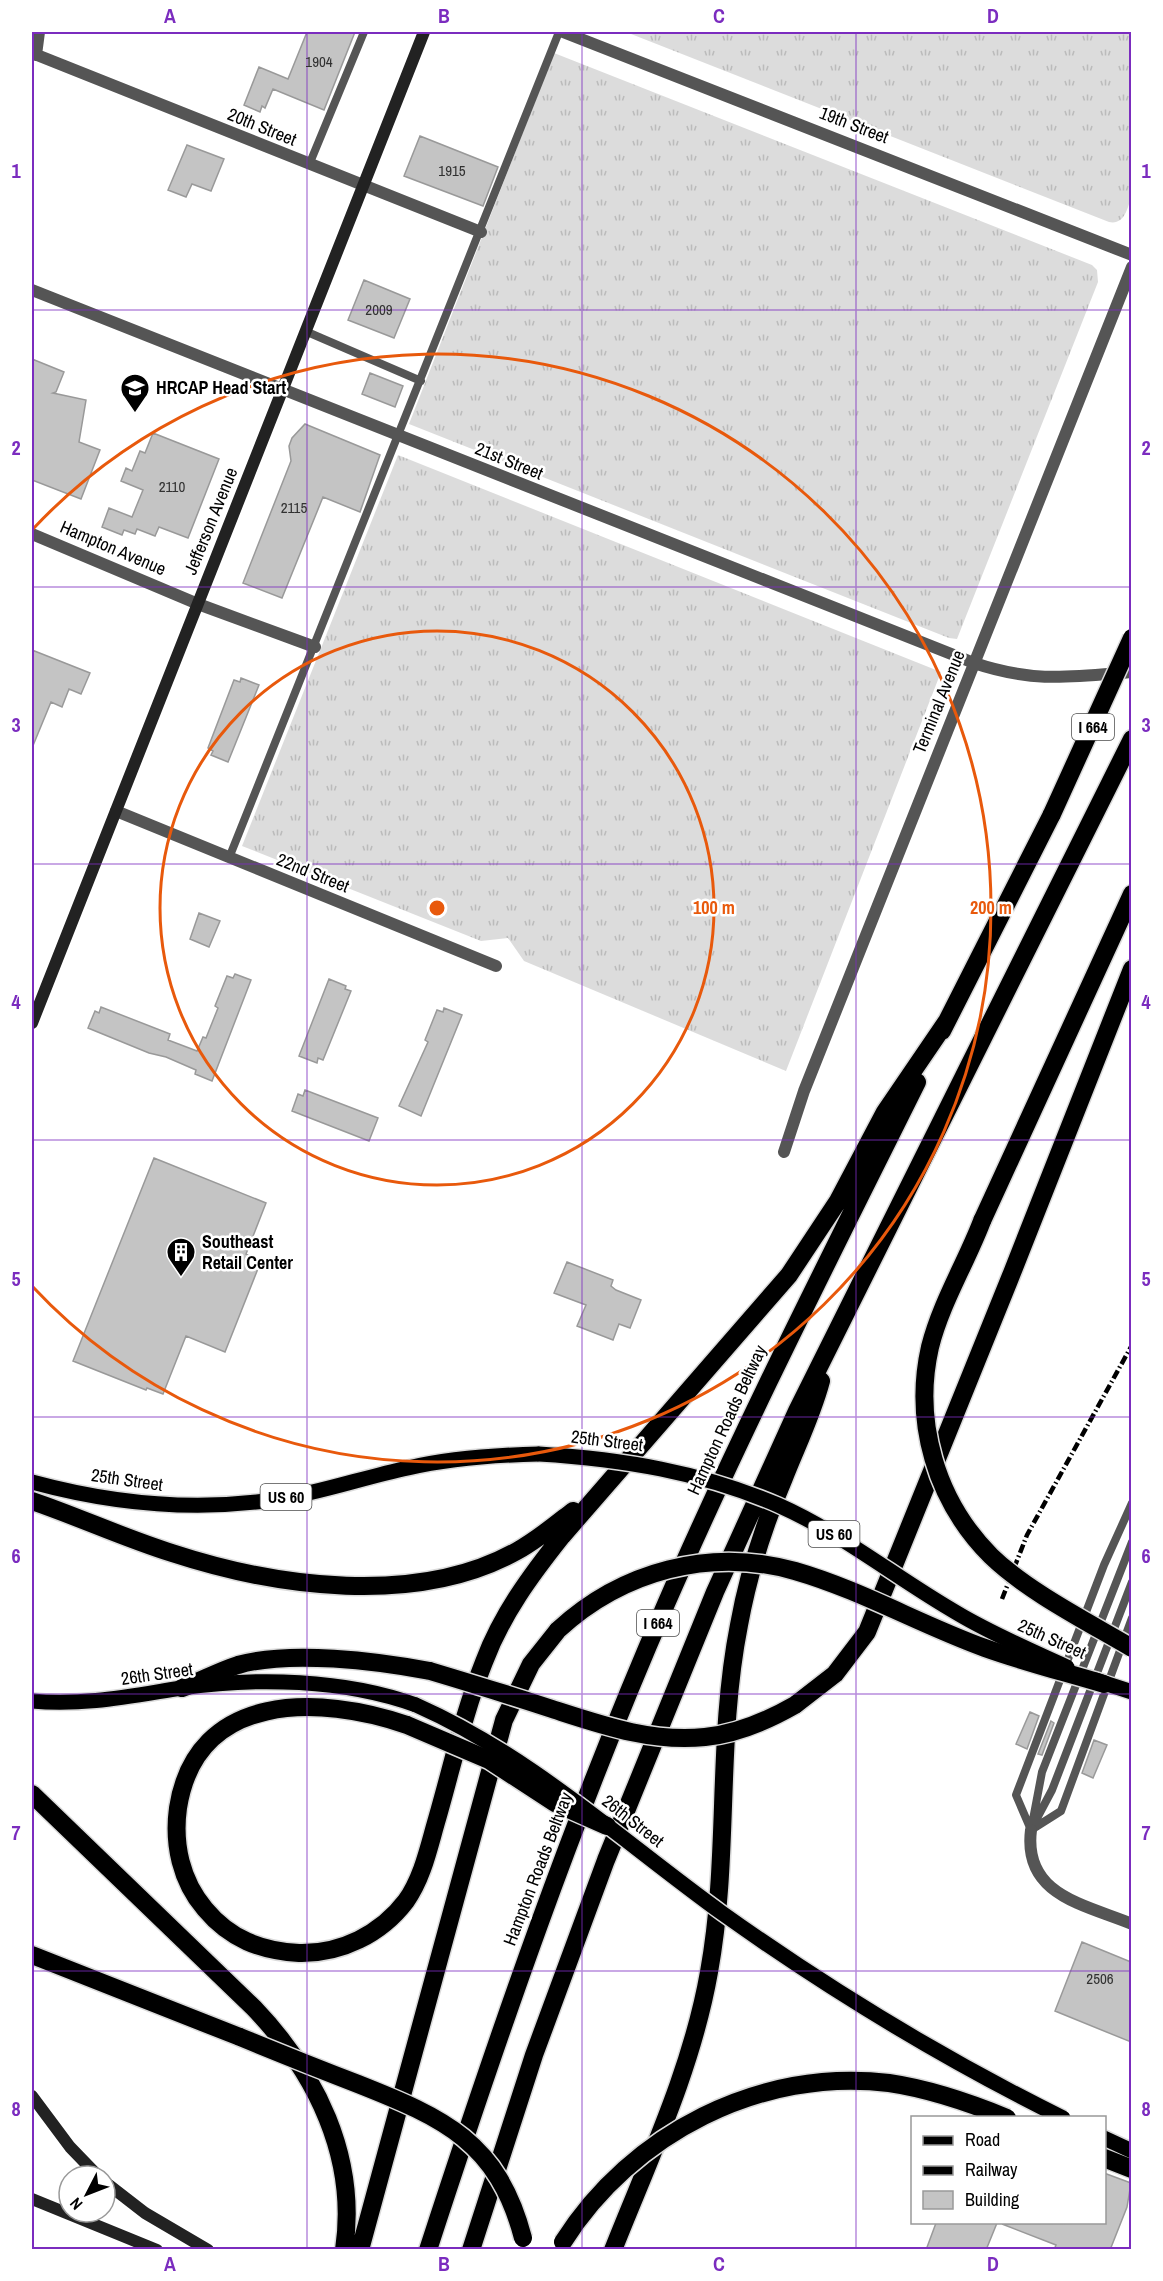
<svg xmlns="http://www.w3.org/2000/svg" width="1163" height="2281" font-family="'Archivo Narrow',sans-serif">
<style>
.grass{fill:url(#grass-tufts)}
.building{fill:#c4c4c4;stroke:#999;stroke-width:1.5}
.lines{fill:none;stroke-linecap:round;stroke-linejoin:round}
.primary-casing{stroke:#dbdbdb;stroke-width:18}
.motorway-casing{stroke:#dbdbdb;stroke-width:21}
.service{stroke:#555;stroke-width:8}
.minor{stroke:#555;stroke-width:12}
.tertiary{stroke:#555;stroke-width:12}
.secondary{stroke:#222;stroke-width:12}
.primary{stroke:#000;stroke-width:15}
.motorway{stroke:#000;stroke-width:18}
.rail{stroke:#000;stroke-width:4.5;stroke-dasharray:9 3 1.5 3;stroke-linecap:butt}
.primary-bridge-casing{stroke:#dbdbdb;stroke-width:18;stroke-linecap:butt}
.motorway-bridge-casing{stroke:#dbdbdb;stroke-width:21;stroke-linecap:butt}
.primary-bridge{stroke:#000;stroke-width:15}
.motorway-bridge{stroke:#000;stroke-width:18}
.grid{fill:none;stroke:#7b2cbf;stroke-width:1.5;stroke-opacity:0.55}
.ring{fill:none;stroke:#e8590c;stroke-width:3}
.labels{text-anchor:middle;stroke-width:5;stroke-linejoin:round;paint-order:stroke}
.number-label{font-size:15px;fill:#313131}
.shield{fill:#fff;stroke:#4c4c4c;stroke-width:1.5}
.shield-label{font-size:16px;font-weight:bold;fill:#000}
.street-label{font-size:18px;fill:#000;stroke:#fff}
.poi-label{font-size:18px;font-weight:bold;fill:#000;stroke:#fff;text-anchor:start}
.centre{fill:#e8590c;stroke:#fff;stroke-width:3}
.ring-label{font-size:18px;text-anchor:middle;font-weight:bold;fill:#e8590c;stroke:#fff;stroke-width:5;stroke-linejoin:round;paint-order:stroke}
.neatline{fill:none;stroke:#7b2cbf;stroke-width:2}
.grid-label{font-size:20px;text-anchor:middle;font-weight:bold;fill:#7b2cbf}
</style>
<defs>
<pattern id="grass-tufts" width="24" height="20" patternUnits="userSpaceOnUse" patternTransform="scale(1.5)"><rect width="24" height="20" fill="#dcdcdc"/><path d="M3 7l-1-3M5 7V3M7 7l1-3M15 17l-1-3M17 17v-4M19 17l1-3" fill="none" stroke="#bbb"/></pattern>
</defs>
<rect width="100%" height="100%" fill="#fff"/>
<path class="grass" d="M626 32H1131V198C1127 210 1124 225 1109 222Z
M554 53 1092 265 1097 270 1098 282 957 639 949 638 409 424Z
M398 455 941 672 786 1071 524 961 508 938 481 941 242 846Z"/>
<path class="building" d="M307 32H355L324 110 273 89 265 108 262 106 260 112 244 105 259 67 288 79Z
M420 136 498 167 483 206 404 176Z
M187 145 224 159 211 191 192 184 186 197 168 190Z
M364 280 410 299 394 338 348 320Z
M32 359 64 372 56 392 53 393 86 400 79 442 100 450 81 499 32 480Z
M370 373 403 386 395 407 362 394Z
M305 424 380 455 360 512 323 497 282 598 243 583 291 461 289 446 292 438Z
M153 433 219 459 188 538 159 527 155 536 137 529 135 534 124 530 122 535 102 527 109 508 132 517 143 490 121 481 126 468 132 471 140 451 145 453Z
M32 650 90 673 81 694 69 689 62 707 51 702 32 748Z
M241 678 259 685 228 762 211 755 213 751 208 748 234 680 240 682Z
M199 913 220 921 209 947 190 939Z
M235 974 251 980 212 1081 195 1074 196 1070 166 1057 149 1053 88 1028 95 1011 99 1013 101 1007 170 1034 168 1040 197 1051 203 1037 206 1038 218 1008 215 1006 227 976 233 978Z
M329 979 346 986 345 989 351 991 323 1060 318 1058 317 1063 299 1056Z
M444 1008 462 1015 421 1116 399 1106 428 1042 425 1040 437 1010 443 1012Z
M305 1090 378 1118 369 1141 292 1111 298 1094 303 1096Z
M154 1158 266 1203 246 1254 261 1261 225 1352 186 1336 163 1394 147 1388 146 1390 73 1361Z
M567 1262 613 1280 611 1286 616 1290 641 1300 630 1328 619 1324 613 1340 577 1326 586 1305 554 1293Z
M1030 1712 1039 1716 1027 1749 1016 1744Z
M1051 1721 1054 1723 1042 1755 1038 1754Z
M1094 1740 1107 1745 1093 1778 1082 1773Z
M1082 1942 1131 1962V2042L1055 2011Z
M1104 2173 1131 2183 1127 2207 1110 2250H1054L1056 2245 1002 2224 1104 2223Z
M936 2223H997L986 2250H926Z"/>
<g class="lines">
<g class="primary-casing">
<path id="primary" d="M32 1482C113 1504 196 1512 279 1499 323 1492 365 1477 408 1468 451 1458 495 1455 539 1454
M32 1701C83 1706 130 1696 181 1688 256 1677 344 1679 416 1705
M1104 2138 1132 2151"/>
</g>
<g class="motorway-casing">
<path id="motorway" d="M942 1031 1052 814
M982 1221 1132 894
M32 1501C79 1517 124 1538 172 1553 276 1587 417 1607 517 1551 537 1540 555 1525 573 1511
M182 1688C201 1681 219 1671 238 1665 290 1650 377 1661 430 1671
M795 1705 835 1674 867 1632 1012 1273 1132 969
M407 1725C320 1695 196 1691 178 1808 173 1844 181 1881 205 1909 230 1939 261 1951 299 1953 341 1954 381 1934 406 1901 423 1877 429 1846 437 1819 452 1767 464 1712 484 1662 502 1614 531 1575 562 1536L789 1275 838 1201 885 1112 947 1021
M32 1794 254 2008C316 2073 358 2157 344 2250
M32 1955 240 2037
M1104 2158 1132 2169
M360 2250 504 1720 531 1664 558 1630
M428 2250C499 2032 574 1815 666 1604 743 1427 831 1255 917 1082
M471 2250 534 2055 606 1860 715 1592 797 1411 1132 739
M613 2250C649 2159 692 2069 709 1972 730 1857 716 1741 739 1625 748 1575 764 1525 784 1478 797 1445 812 1415 821 1381"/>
</g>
<path class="service" d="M309 165 364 32
M305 331 421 381
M229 858 559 32
M1035 1822 1052 1790 1132 1582
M1031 1830 1016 1795 1104 1565 1132 1503
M1031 1830 1042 1772 1132 1542
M1031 1830 1061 1811 1132 1618"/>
<path class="minor" d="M563 32 1132 255
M32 53 481 232
M36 55 39 32
M32 290 974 663C1034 683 1070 677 1132 672
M198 604 315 647
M116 811 496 966
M784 1152 804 1091 1132 267
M1031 1830C1023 1895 1083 1904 1132 1924"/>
<path class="tertiary" d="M32 534 198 604"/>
<path class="secondary" d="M32 1023 424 32
M32 2096 70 2147 98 2176
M105 2182 145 2213 208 2250
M32 2199 157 2250"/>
<use href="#primary" class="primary"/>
<use href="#motorway" class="motorway"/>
<path class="rail" d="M1002 1599 1027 1535 1132 1345"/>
<g class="primary-bridge-casing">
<path id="primary-bridge" d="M539 1454C622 1459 701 1472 778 1505 843 1534 896 1578 957 1613 992 1634 1030 1650 1067 1667
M1095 1680 1132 1692
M416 1705C531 1756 621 1840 722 1913 830 1990 944 2059 1063 2118"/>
</g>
<g class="motorway-bridge-casing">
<path id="motorway-bridge" d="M1052 814 1132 638
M982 1221C966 1263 941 1303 930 1347 913 1422 936 1501 991 1556 1027 1591 1088 1622 1132 1648
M558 1630C622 1571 710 1547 795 1571 861 1590 921 1625 985 1648 1024 1662 1064 1672 1104 1684
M430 1671C470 1683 509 1695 549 1708 599 1724 651 1743 705 1737 738 1734 767 1721 795 1705
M407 1725 489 1760 555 1803 607 1826
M240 2037C279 2053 319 2069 358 2084 444 2118 498 2142 523 2238
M563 2242C631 2134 761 2067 889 2083 930 2089 968 2102 1007 2118"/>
</g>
<use href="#primary-bridge" class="primary-bridge"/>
<use href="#motorway-bridge" class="motorway-bridge"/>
</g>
<path class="grid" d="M307 32V2250M582 32V2250M856 32V2250M32 310H1132M32 587H1132M32 864H1132M32 1140H1132M32 1417H1132M32 1694H1132M32 1971H1132"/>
<g class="ring">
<circle cx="437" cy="908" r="277"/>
<path d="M32 530A554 554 0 1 1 32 1286"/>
</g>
<defs>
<g id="school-pin" transform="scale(1.5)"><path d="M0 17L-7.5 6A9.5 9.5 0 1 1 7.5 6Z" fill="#000" stroke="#fff"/><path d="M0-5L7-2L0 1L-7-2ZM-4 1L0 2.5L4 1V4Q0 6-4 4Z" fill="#fff"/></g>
<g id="building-pin" transform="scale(1.5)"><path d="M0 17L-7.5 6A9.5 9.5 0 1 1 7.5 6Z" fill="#000" stroke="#fff"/><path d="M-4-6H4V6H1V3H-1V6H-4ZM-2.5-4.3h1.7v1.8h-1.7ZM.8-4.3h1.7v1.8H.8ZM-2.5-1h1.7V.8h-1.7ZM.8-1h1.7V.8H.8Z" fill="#fff"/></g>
</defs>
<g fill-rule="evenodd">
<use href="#school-pin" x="135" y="388"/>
<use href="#building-pin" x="181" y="1252"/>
</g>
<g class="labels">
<g class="number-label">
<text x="319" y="67">1904</text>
<text x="452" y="176">1915</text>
<text x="379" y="315">2009</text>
<text x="172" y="492">2110</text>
<text x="294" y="513">2115</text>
<text x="1100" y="1984">2506</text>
</g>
<g class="shield">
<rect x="1072" y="714" width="42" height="26" rx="4.5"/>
<rect x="260.5" y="1484" width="51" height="26" rx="4.5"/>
<rect x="808.5" y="1521" width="51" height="26" rx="4.5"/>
<rect x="637" y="1610" width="42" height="26" rx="4.5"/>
</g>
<g class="shield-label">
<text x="1093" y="733">I 664</text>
<text x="286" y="1503">US 60</text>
<text x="834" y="1540">US 60</text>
<text x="658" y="1629">I 664</text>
</g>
<g class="street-label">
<text transform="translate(854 125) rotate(21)" y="6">19th Street</text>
<text transform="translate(262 127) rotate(22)" y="6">20th Street</text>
<text transform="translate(509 461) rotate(22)" y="6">21st Street</text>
<text transform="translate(211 521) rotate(-68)" y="6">Jefferson Avenue</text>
<text transform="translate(113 548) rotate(23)" y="6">Hampton Avenue</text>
<text transform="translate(939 702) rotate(-68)" y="6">Terminal Avenue</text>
<text transform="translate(313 873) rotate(22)" y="6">22nd Street</text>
<text transform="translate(727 1420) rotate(-65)" y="6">Hampton Roads Beltway</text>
<text transform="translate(607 1441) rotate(7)" y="6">25th Street</text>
<text transform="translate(127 1480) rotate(8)" y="6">25th Street</text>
<text transform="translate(1052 1639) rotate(24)" y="6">25th Street</text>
<text transform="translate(157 1674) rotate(-8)" y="6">26th Street</text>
<text transform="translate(633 1821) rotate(38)" y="6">26th Street</text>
<text transform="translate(538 1869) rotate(-69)" y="6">Hampton Roads Beltway</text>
</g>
<g class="poi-label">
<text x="156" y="394">HRCAP Head Start</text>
<text x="202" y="1248">Southeast<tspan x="202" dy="21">Retail Center</tspan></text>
</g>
</g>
<circle cx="437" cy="908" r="9" class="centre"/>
<g class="ring-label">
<text x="714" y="914">100 m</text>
<text x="991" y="914">200 m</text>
</g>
<rect width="1163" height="2281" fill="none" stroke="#ffffff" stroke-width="66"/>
<rect x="911" y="2116" width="195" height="108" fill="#ffffff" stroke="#999999" stroke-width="1.5"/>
<rect x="923" y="2136" width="30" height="9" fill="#000000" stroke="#999999" stroke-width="1.5"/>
<text x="965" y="2146" font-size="18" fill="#000000">Road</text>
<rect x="923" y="2166" width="30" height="9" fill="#000000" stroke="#999999" stroke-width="1.5"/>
<text x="965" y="2176" font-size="18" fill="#000000">Railway</text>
<rect x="923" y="2191" width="30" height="18" fill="#c4c4c4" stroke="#999999" stroke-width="1.5"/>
<text x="965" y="2206" font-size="18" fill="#000000">Building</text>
<g transform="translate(87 2194) rotate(228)"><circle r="28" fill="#ffffff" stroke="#999999" stroke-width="1.5"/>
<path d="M0-4.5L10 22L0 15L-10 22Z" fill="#000000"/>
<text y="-9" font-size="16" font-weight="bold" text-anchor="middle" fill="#000000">N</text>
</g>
<rect x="33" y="33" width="1097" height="2215" class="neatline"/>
<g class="grid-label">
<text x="170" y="23">A</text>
<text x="444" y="23">B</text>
<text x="719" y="23">C</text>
<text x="993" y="23">D</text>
<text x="16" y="178">1</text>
<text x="1146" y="178">1</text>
<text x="16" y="455">2</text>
<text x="1146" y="455">2</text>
<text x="16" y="732">3</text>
<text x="1146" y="732">3</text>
<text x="16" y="1009">4</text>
<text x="1146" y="1009">4</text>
<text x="16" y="1286">5</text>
<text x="1146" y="1286">5</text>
<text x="16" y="1563">6</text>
<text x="1146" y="1563">6</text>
<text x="16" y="1840">7</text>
<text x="1146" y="1840">7</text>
<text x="16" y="2116">8</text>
<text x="1146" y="2116">8</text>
<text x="170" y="2271">A</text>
<text x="444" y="2271">B</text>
<text x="719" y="2271">C</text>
<text x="993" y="2271">D</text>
</g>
</svg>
